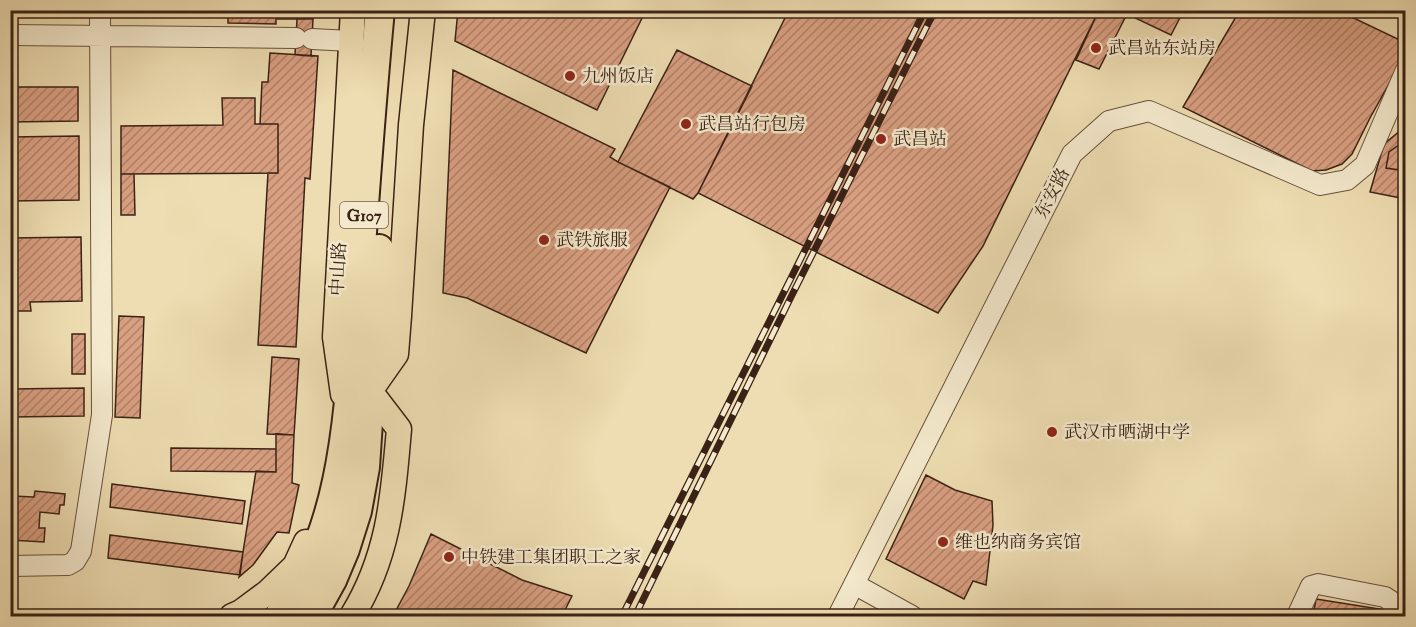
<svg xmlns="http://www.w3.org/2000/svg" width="1416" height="627" font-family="'IM FELL Double Pica','Noto Serif SC',serif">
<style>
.building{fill:url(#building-hatch);stroke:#3b2216;stroke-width:1.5}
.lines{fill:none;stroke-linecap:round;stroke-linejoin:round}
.minor-casing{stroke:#68513d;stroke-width:22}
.major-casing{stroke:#3b2216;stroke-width:27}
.highway-casing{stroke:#3b2216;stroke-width:32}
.minor{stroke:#f4e9cd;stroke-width:20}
.major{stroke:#eeddb2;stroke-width:24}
.highway{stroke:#eeddb2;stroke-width:28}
.rail-casing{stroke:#3b2216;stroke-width:7}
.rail{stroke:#f4e9cd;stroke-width:4.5;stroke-dasharray:14;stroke-linecap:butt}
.poi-dot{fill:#8f2418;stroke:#f4e9cd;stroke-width:2}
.labels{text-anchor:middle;stroke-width:5;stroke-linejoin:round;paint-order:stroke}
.shield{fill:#f4e9cd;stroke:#725e4d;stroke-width:1.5}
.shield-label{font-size:16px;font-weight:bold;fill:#3b2216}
.poi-label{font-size:18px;fill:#3b2216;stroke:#f4e9cd;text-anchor:start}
.street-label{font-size:18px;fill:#3b2216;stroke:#f4e9cd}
</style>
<defs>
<pattern id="building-hatch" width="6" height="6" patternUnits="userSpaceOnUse" patternTransform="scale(1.5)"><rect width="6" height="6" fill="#d99f81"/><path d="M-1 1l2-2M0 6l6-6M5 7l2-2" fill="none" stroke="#b18169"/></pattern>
</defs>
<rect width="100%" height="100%" fill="#eeddb2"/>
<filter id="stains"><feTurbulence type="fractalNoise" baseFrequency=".00333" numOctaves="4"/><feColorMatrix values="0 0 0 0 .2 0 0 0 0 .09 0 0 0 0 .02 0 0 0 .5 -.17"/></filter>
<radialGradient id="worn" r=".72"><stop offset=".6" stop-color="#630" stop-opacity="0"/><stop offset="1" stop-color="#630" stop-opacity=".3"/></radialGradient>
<path class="building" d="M228 10H313V19H276V24L228 23Z
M458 10H646L597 110 455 41Z
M789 10H1099L983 246 938 313 698 193Z
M1099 10H1184L1171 35 1127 14 1099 69 1076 60Z
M1240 10H1337L1406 43V53L1370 118 1352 154 1342 164 1326 170 1312 171 1183 107Z
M297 19H313L311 56 295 55Z
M677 50 752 86 698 193 693 199 618 162Z
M270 53 318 56 310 179 305 178 296 347 258 345 268 173H278V124H260L262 82H268Z
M10 70H16V87H78V121L10 122Z
M453 70 615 149 610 157 618 162 670 187 586 353 467 298 443 293Z
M222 98H255V124H278V173L121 174V126L223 125Z
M1406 126V199L1370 192 1384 144Z
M79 136V200L10 201V137Z
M1406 140V171L1386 168 1389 152Z
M121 174H134L135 215H121Z
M81 237 82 301 30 302 31 311H10V238Z
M119 316 144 317 140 418 115 417Z
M72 334H85V374H72Z
M272 357 299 359 294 435 267 434Z
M84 388V416L10 417V389Z
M276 434 294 435 292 483 299 485 289 533 277 532 253 565 239 577 256 471 276 472Z
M171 448 276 449V472L171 471Z
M926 475 955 490 992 501 993 525 986 585 973 581 964 599 886 559Z
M112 484 245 501 242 524 110 507Z
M10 489H12V496L34 497 35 491 65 494 64 505H60L59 514 40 512 39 528H45L44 542 10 540Z
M431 534 522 580 572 596 562 616H393L409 586Z
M110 535 243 552 240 575 108 558Z
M1316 599 1386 610 1385 616H1313Z"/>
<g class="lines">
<g class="minor-casing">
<path id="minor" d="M10 35 296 38
M312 39 351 41
M10 566 68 565 75 561 81 551 102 415 100 10
M854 584 912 616
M838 616 1072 154 1109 121 1149 111 1320 185 1347 180 1365 165 1406 70
M1297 616 1311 586 1318 584 1385 597 1391 601 1394 608 1393 616"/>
</g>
<g class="major-casing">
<path id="major" d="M343 394 335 337 353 10
M232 616 241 612 268 592 295 566 306 542
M352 616C389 556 393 498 399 429L370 391 396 354 399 316 411 125 423 10"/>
</g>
<g class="highway-casing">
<path id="highway" d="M279 616C349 525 349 397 358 286 365 194 371 102 380 10
M312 616 332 580 345 549 357 511 365 467 370 391 376 329 379 249"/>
</g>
<use href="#minor" class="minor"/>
<use href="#major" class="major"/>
<use href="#highway" class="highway"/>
<g class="rail-casing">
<path id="rail" d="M622 616 925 10
M635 616 789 301 935 10"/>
</g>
<use href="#rail" class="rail"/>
</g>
<g class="poi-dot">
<circle cx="1096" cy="48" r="6"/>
<circle cx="570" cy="76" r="6"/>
<circle cx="686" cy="124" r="6"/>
<circle cx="881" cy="139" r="6"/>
<circle cx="544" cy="240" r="6"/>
<circle cx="1052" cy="432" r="6"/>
<circle cx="943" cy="542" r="6"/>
<circle cx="449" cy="557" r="6"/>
</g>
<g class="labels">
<rect class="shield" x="340" y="202" width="48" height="26" rx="4.5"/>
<g class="shield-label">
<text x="364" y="221">G107</text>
</g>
<g class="poi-label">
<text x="1108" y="54">武昌站东站房</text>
<text x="582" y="82">九州饭店</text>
<text x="698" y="130">武昌站行包房</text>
<text x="893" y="145">武昌站</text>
<text x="556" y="246">武铁旅服</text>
<text x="1064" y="438">武汉市晒湖中学</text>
<text x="955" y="548">维也纳商务宾馆</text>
<text x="461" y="563">中铁建工集团职工之家</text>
</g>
<g class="street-label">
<text transform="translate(1052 193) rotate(-63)" y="6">东安路</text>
<text transform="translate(338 269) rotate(-87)" y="6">中山路</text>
</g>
</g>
<rect width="1416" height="627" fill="none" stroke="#eeddb2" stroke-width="36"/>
<rect x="12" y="12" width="1392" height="603" fill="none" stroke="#3b2216" stroke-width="3"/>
<rect x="18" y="18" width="1380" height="591" fill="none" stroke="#3b2216" stroke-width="1.5"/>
<rect width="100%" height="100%" filter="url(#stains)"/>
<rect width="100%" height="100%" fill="url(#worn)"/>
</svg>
